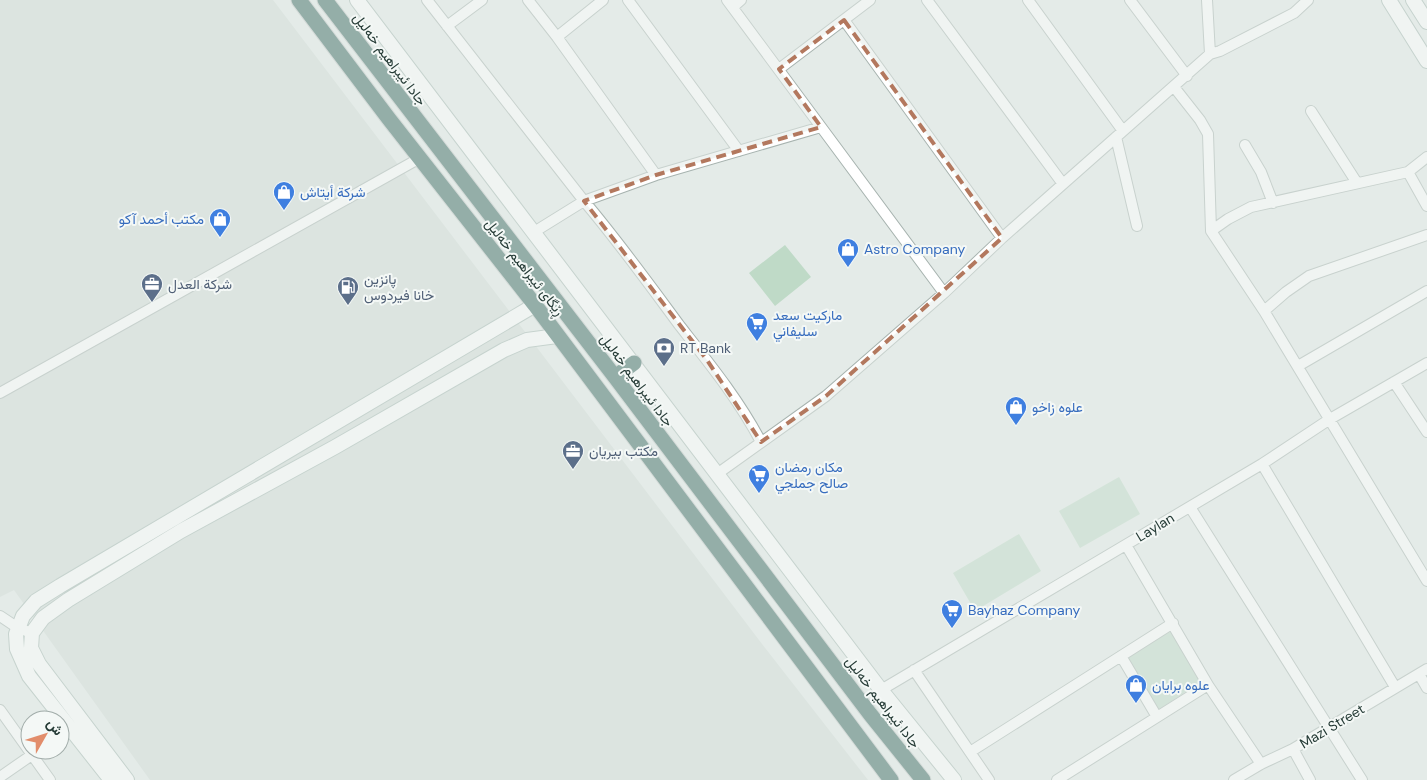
<svg xmlns="http://www.w3.org/2000/svg" width="1427" height="780" font-family="'DM Sans',Vazirmatn,sans-serif">
<style>
.built{fill:#d2dbd7}
.green{fill:#bfdac7}
.lines{fill:none;stroke-linecap:round;stroke-linejoin:round}
.street-casing{stroke:#a7b3af;stroke-width:12}
.secondary-casing{stroke:#a3b6b0;stroke-width:16}
.highway-casing{stroke:#c2c8c7;stroke-width:17}
.street{stroke:#fff;stroke-width:10}
.secondary{stroke:#fff;stroke-width:14}
.highway{stroke:#34645c;stroke-width:15}
.marked{fill:none;stroke:#b3785e;stroke-width:4;stroke-dasharray:10 6;stroke-linejoin:round}
.labels{text-anchor:middle;stroke-width:4;stroke-linejoin:round;paint-order:stroke}
.street-label{font-size:14px;fill:#253b36;stroke:#f4f8f6}
.shop-label{font-size:14px;fill:#366cbe;stroke:#f4f8f6;text-anchor:start}
.service-label{font-size:14px;fill:#4e5e75;stroke:#f4f8f6;text-anchor:start}
</style>
<rect width="100%" height="100%" fill="#e4ebe8"/>
<path class="built" d="M0 0H273L762 644 868 780H150L14 590 0 597Z"/>
<path class="green" d="M785 245 811 277 775 306 749 273Z
M1119 477 1140 514 1080 548 1059 511Z
M1019 534 1041 571 975 611 953 573Z
M1171 631 1201 682 1158 710 1127 657Z"/>
<g class="lines">
<g class="street-casing">
<path id="street" d="M427 0 584 201 656 175 821 127
M528 0 557 37 656 175
M628 0 739 151
M727 0 944 293
M927 0 1063 184
M1028 0 1123 131
M1130 0 1187 76
M1207 0 1210 54
M733 7 741 0
M844 20 1002 238
M447 26 482 0
M557 37 603 0
M779 69 870 0
M1174 87 1200 120 1208 134 1211 231 1264 311 1427 581
M1311 111 1357 183
M1116 137 1137 226
M1245 145 1261 172 1273 203
M1408 172 1427 206
M1211 231 1228 219 1251 207 1408 172 1427 157
M534 232 584 201C618 241 649 284 680 326 709 363 739 400 761 442
M1264 311 1286 292 1309 276 1427 235
M1298 366 1427 291
M1394 382 1427 432
M0 393 420 158
M1262 464 1395 687
M717 474 826 396 944 293 1002 238 1210 54 1220 51 1294 13 1308 0
M1190 507 1362 780
M1126 545 1208 685 1261 764
M0 616 18 628 32 633
M1121 656 1157 717
M914 670 989 780
M1419 674 1427 688
M881 690 1262 464 1330 419 1427 363
M0 710 50 780
M60 735 70 728
M1293 749 1310 780
M970 752 1173 623
M0 777 39 750
M1057 780 1208 685
M1234 780 1261 764 1293 749 1427 669"/>
</g>
<g class="secondary-casing">
<path id="secondary" d="M357 0 881 690 954 780
M1389 0 1427 61
M1413 0 1427 22
M111 780 29 676 17 649 16 634 23 616 36 601 60 586 535 305
M127 780 39 664 31 648 32 633 43 618 68 600 181 531 335 447 504 350 527 340 557 336"/>
</g>
<g class="highway-casing">
<path id="highway" d="M299 0 389 119 535 305 891 780
M325 0 615 377 870 714 923 780
M615 377 634 363"/>
</g>
<use href="#street" class="street"/>
<use href="#secondary" class="secondary"/>
<use href="#highway" class="highway"/>
</g>
<path d="M0 0H1427V780H0ZM844 20 1002 238 826 396 761 442 707 360 584 201 656 175 821 127 779 69Z" fill="#e4ebe8" fill-opacity=".55" fill-rule="evenodd"/>
<path class="marked" d="M844 20 1002 238 826 396 761 442 707 360 584 201 656 175 821 127 779 69Z"/>
<defs>
<g id="shop-pin" transform="scale(1.125)"><path d="M0 17L-7.5 6A9.5 9.5 0 1 1 7.5 6Z" fill="#3f7fe0" stroke="#f4f8f6"/><path d="M-5-2.5h2.3a2.7 3.5 0 0 1 5.4 0H5L5.5 6h-11ZM-1.5-2.5h3a1.5 2.3 0 0 0-3 0Z" fill="#fff"/></g>
<g id="office-pin" transform="scale(1.125)"><path d="M0 17L-7.5 6A9.5 9.5 0 1 1 7.5 6Z" fill="#5c6f8a" stroke="#f4f8f6"/><path d="M-6-3h4V-5.5h4V-3h4V5H-6ZM-1-4.5V-3h2v-1.5ZM-6 0V1H6V0Z" fill="#fff"/></g>
<g id="fuel-pin" transform="scale(1.125)"><path d="M0 17L-7.5 6A9.5 9.5 0 1 1 7.5 6Z" fill="#5c6f8a" stroke="#f4f8f6"/><path d="M-5.5-6h7V0h2V4h1.3V-2.5L3-4.5l.8-.8L6-3V5H2.5V1h-1V6h-7ZM-4.2-4.7v3.2H.2V-4.7Z" fill="#fff"/></g>
<g id="supermarket-pin" transform="scale(1.125)"><path d="M0 17L-7.5 6A9.5 9.5 0 1 1 7.5 6Z" fill="#3f7fe0" stroke="#f4f8f6"/><path d="M-6-5.5h2.5l.6 2H6L4.5 2H-2.5L-4.4-4H-6ZM-1.5 3.2a1.3 1.3 0 1 0 .1 0ZM3 3.2a1.3 1.3 0 1 0 .1 0Z" fill="#fff"/></g>
<g id="bank-pin" transform="scale(1.125)"><path d="M0 17L-7.5 6A9.5 9.5 0 1 1 7.5 6Z" fill="#5c6f8a" stroke="#f4f8f6"/><path d="M-6-4H6V4H-6ZM0-2.3a2.3 2.3 0 1 0 0 4.6a2.3 2.3 0 1 0 0-4.6Z" fill="#fff"/></g>
</defs>
<g fill-rule="evenodd">
<use href="#shop-pin" x="284" y="192"/>
<use href="#shop-pin" x="220" y="219"/>
<use href="#shop-pin" x="848" y="249"/>
<use href="#office-pin" x="152" y="284"/>
<use href="#fuel-pin" x="348" y="287"/>
<use href="#supermarket-pin" x="757" y="323"/>
<use href="#bank-pin" x="664" y="348"/>
<use href="#shop-pin" x="1016" y="407"/>
<use href="#office-pin" x="573" y="451"/>
<use href="#supermarket-pin" x="759" y="475"/>
<use href="#supermarket-pin" x="952" y="610"/>
<use href="#shop-pin" x="1136" y="685"/>
</g>
<g class="labels">
<g class="street-label">
<text transform="translate(390 59) rotate(53)" y="5">جادا ئیبراهیم خەلیل</text>
<text transform="translate(525 267) rotate(52)" y="5">ڕێگای ئیبراهیم خەلیل</text>
<text transform="translate(637 380) rotate(53)" y="5">جادا ئیبراهیم خەلیل</text>
<text transform="translate(1155 527) rotate(-31)" y="5">Laylan</text>
<text transform="translate(883 702) rotate(52)" y="5">جادا ئیبراهیم خەلیل</text>
<text transform="translate(1332 726) rotate(-31)" y="5">Mazi Street</text>
</g>
<g class="shop-label">
<text x="300" y="197">شركة أيتاش</text>
<text x="204" y="224" text-anchor="end">مكتب أحمد آكو</text>
<text x="864" y="254">Astro Company</text>
<text x="773" y="320">ماركيت سعد<tspan x="773" dy="16">سليفاني</tspan></text>
<text x="1032" y="412">علوه زاخو</text>
<text x="775" y="472">مكان رمضان<tspan x="775" dy="16">صالح جملجي</tspan></text>
<text x="968" y="615">Bayhaz Company</text>
<text x="1152" y="690">علوه برايان</text>
</g>
<g class="service-label">
<text x="364" y="284">پانزين<tspan x="364" dy="16">خانا فيردوس</tspan></text>
<text x="168" y="289">شركة العدل</text>
<text x="680" y="353">RT Bank</text>
<text x="589" y="456">مكتب بيريان</text>
</g>
</g>
<g transform="translate(45 735) rotate(51)"><circle r="24" fill="#f4f8f6" stroke="#a1aca9"/>
<path d="M0-4L9 19L0 12L-9 19Z" fill="#e28d6b"/>
<text y="-8" font-size="14" font-weight="bold" text-anchor="middle" fill="#253b36">ش</text>
</g>
</svg>
